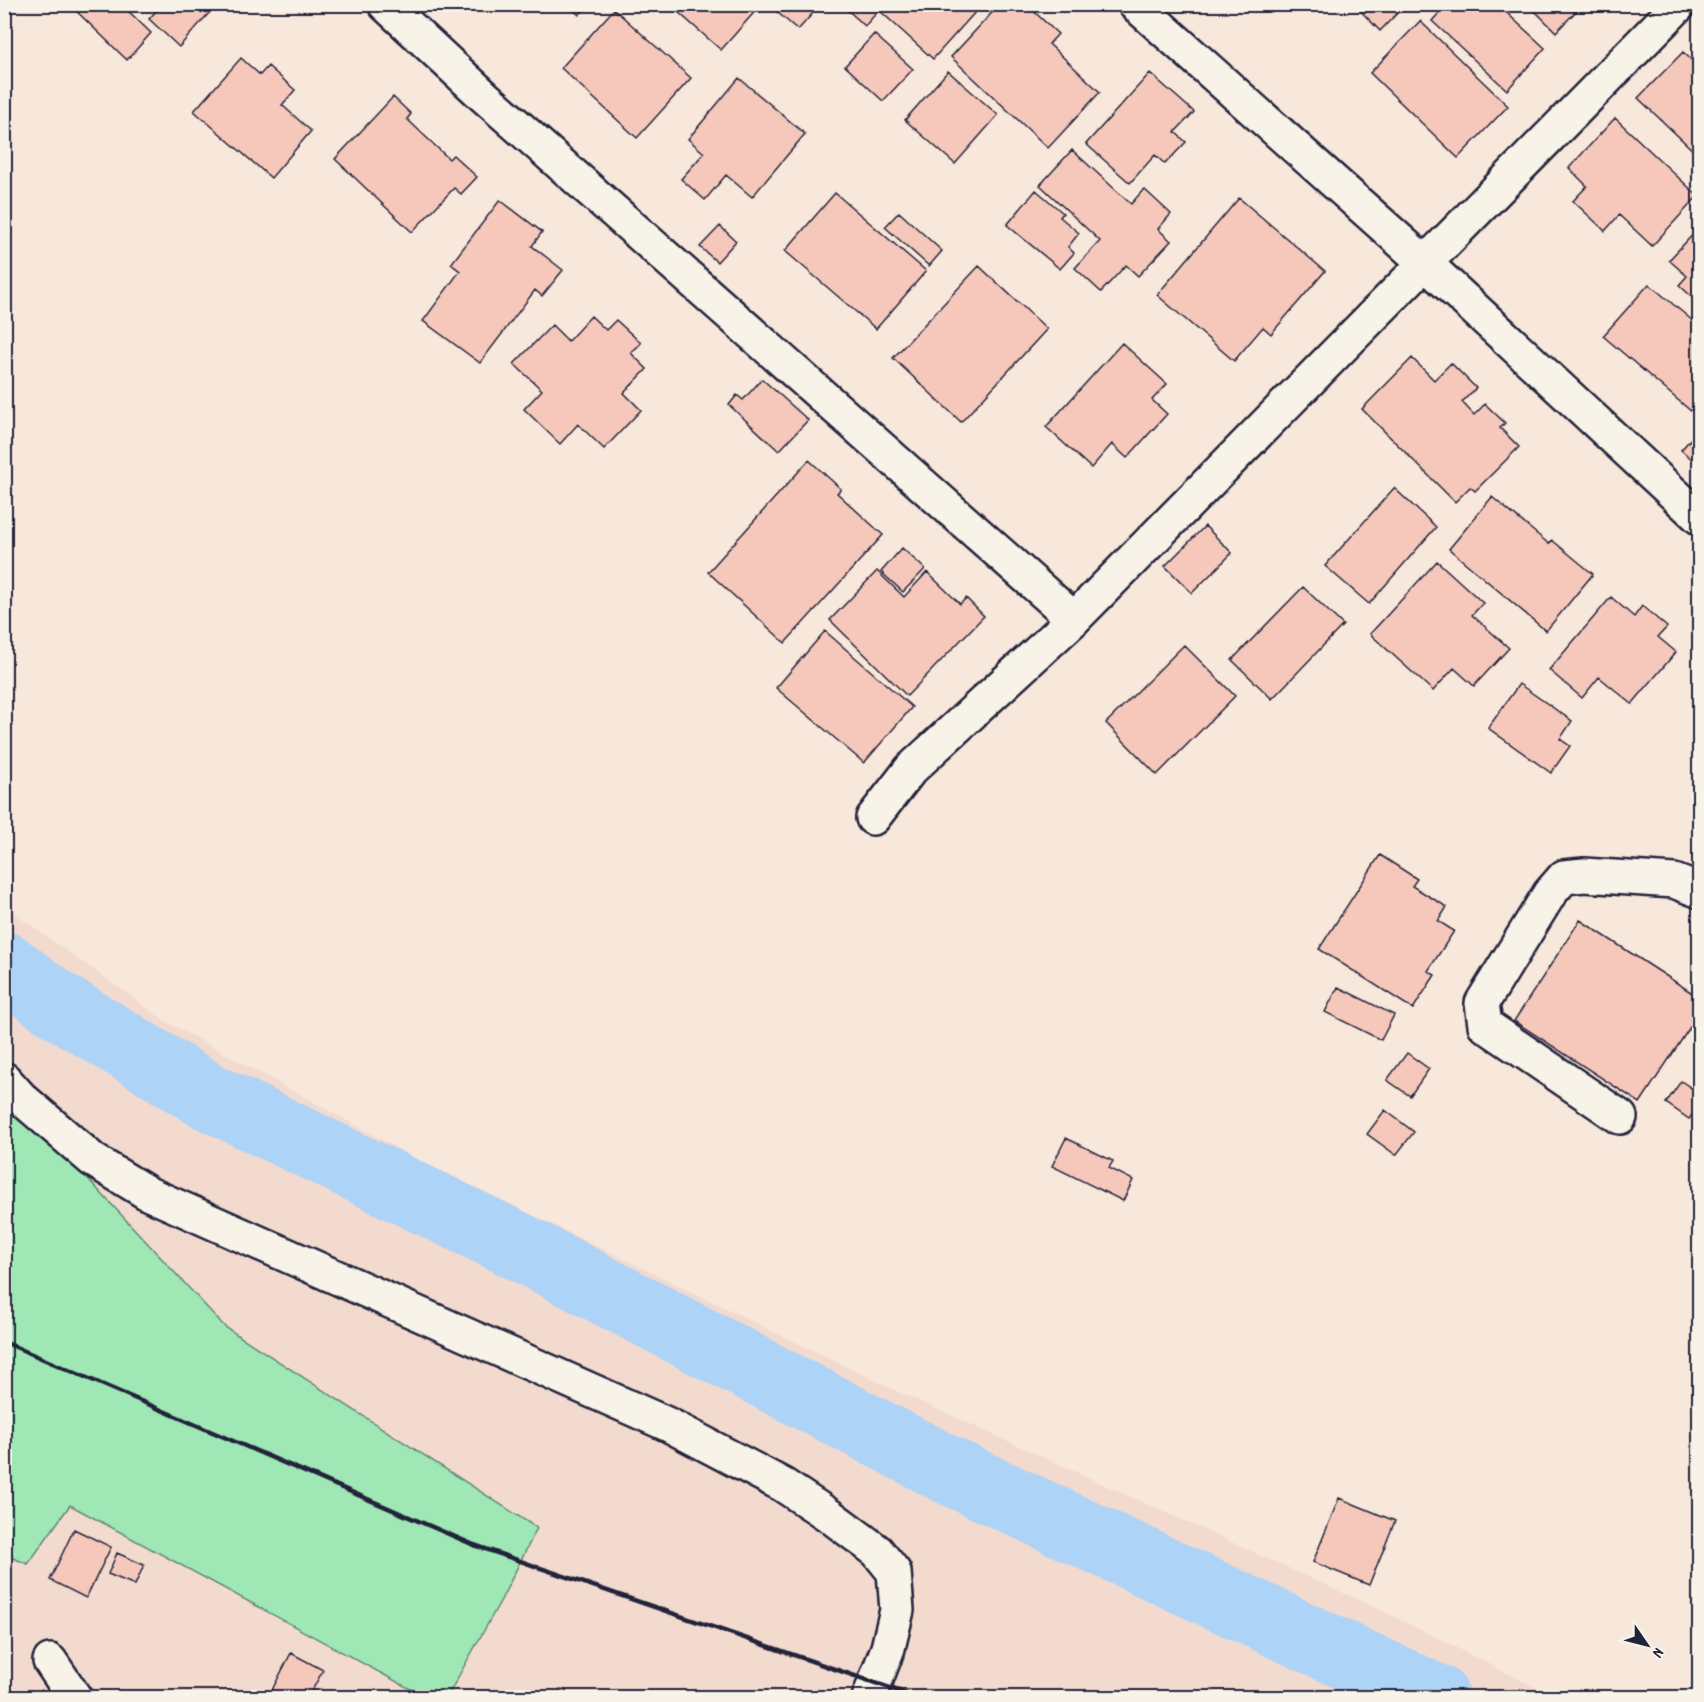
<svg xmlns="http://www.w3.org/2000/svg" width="1704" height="1702" font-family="Dekko,sans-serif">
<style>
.built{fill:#f3dace}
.green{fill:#9fe8b6;stroke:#608578;stroke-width:1.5}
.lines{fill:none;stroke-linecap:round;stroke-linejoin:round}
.river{stroke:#add3f6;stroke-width:68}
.building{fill:#f6c8bb;stroke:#22223b;stroke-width:1.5}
.minor-casing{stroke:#22223b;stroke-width:38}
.minor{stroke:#f7f3e8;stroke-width:33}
.rail{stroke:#22223b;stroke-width:4.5}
</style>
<rect width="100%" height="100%" fill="#f8e7db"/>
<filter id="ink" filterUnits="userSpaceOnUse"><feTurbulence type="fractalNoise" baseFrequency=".0167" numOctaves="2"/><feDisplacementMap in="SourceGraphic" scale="12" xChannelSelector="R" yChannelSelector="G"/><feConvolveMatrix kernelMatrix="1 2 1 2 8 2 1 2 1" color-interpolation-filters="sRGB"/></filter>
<g filter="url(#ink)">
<path class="built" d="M5 907 167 1022 419 1160 897 1391 1381 1610 1555 1697H447L501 1600 537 1528 225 1327 5 1088Z
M70 1505 425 1697H5L4 1555 28 1564Z"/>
<path class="green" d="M4 1088 225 1327 537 1528 501 1600 447 1697H425L70 1505 28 1564 5 1555Z"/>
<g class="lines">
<path class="river" d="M4 965 55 1003 208 1096 512 1243 952 1472 1436 1698"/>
</g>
<path class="building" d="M69 4H121L151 33 127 60Z
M162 4H217L179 47 149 19Z
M567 4H589L579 15Z
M669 4H754L758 8 721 50Z
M784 4H821L798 30 777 12Z
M841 4H971L977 10 933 59 879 10 865 26Z
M1000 4H1026L1058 34 1049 44 1100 92 1048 148 951 57Z
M1354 4H1406L1380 31Z
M1447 4H1497L1545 48 1507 90 1432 21Z
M1528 4H1583L1556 32Z
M614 9 691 78 637 138 561 68Z
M1420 21 1508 106 1458 158 1370 73Z
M874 34 913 69 883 101 845 66Z
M1683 52 1700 68V157L1638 98Z
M241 58 260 75 268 66 295 90 282 105 311 131 271 178 194 111Z
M948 71 998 115 955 164 905 120Z
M1150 73 1194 112 1175 132 1186 142 1165 164 1155 155 1130 183 1086 144Z
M739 78 805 134 752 197 726 175 705 200 681 179 704 153 688 139Z
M393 97 411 114 407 119 449 159 453 155 477 177 461 194 454 188 412 232 335 159Z
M1615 118 1698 196 1652 246 1619 215 1605 231 1573 201 1587 186 1569 168Z
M1072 150 1131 204 1144 189 1171 214 1158 229 1171 241 1138 276 1126 265 1101 292 1075 268 1100 241 1040 185Z
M1036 190 1063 213 1060 217 1079 233 1068 247 1074 253 1060 269 1007 225Z
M835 193 926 271 876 329 785 251Z
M1239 198 1325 271 1271 334 1263 327 1234 361 1157 295Z
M500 200 542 232 532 246 563 270 542 296 535 290 480 363 423 321 460 271 451 264Z
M899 212 942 251 929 266 885 227Z
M720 226 736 241 717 262 700 247Z
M1700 227V304L1679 285 1687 276 1669 260Z
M979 266 1047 329 961 422 893 358Z
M1649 284 1700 327V404L1692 412 1603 336Z
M591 316 606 330 616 320 641 343 631 353 647 369 624 393 641 410 604 449 578 424 560 444 524 409 542 390 514 364 552 325 568 341Z
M1122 343 1167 384 1152 400 1167 414 1127 458 1112 444 1091 468 1046 427Z
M1412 358 1434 380 1451 363 1476 388 1462 402 1474 415 1485 404 1505 423 1500 428 1519 447 1475 491 1470 487 1455 502 1362 409Z
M762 379 808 420 779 451 729 405 737 395 743 400Z
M1700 428V466L1681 450Z
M809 460 841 489 837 493 883 535 785 643 708 572Z
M1394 488 1436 527 1369 604 1325 566Z
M1492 497 1549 544 1552 540 1593 574 1546 631 1449 549Z
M1205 526 1232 553 1192 593 1165 566Z
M902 548 925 569 903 592 881 572Z
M1437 561 1483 603 1472 615 1509 648 1474 686 1454 668 1433 691 1370 634Z
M877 571 904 597 927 572 960 604 966 598 984 616 907 696 830 620Z
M1303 587 1343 625 1272 699 1232 660Z
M1611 597 1634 617 1642 606 1667 627 1658 637 1676 652 1632 704 1599 677 1582 698 1549 670Z
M825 631 912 707 864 763 776 688Z
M1184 645 1235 696 1157 775 1106 723Z
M1519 684 1572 721 1560 739 1570 746 1551 773 1488 728Z
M1380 855 1417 879 1412 886 1447 907 1438 921 1454 931 1428 971 1435 975 1413 1009 1319 949Z
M1580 920 1700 998V1012L1640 1103 1514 1021Z
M1338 987 1394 1015 1381 1040 1325 1012Z
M1407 1053 1429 1069 1410 1096 1387 1080Z
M1681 1081 1700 1094V1105L1689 1119 1666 1103Z
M1385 1110 1414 1132 1396 1155 1367 1134Z
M1066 1138 1113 1161 1109 1168 1133 1180 1123 1201 1052 1166Z
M1339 1498 1395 1521 1369 1585 1313 1562Z
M74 1529 111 1547 86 1598 50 1580Z
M117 1553 144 1565 135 1585 108 1574Z
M291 1653 323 1670 308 1698H268Z"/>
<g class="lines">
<g class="minor-casing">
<path id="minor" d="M385 4 485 97 1074 619 1425 263 1700 518
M1135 4 1425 263 1680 4
M873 818 911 769 1074 619
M4 1079 21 1098 93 1160 149 1194 669 1425 783 1485 830 1516 877 1551 894 1572 897 1610 888 1648 869 1698
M1620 1117 1485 1025 1482 1003 1550 893 1564 877 1584 875 1674 881 1700 891
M50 1661 75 1698"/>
</g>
<use href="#minor" class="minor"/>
<path class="rail" d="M4 1342 474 1545 919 1698"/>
</g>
</g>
<rect width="1704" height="1702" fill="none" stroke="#f7f3e8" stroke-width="24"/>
<rect x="12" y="12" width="1680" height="1678" fill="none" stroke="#22223b" stroke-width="2" filter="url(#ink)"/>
<g transform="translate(1647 1645) rotate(125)" stroke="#f7f3e8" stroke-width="4.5" paint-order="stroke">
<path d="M0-4.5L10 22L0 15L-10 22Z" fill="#22223b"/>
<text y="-9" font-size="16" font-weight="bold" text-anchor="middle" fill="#22223b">N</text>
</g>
</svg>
